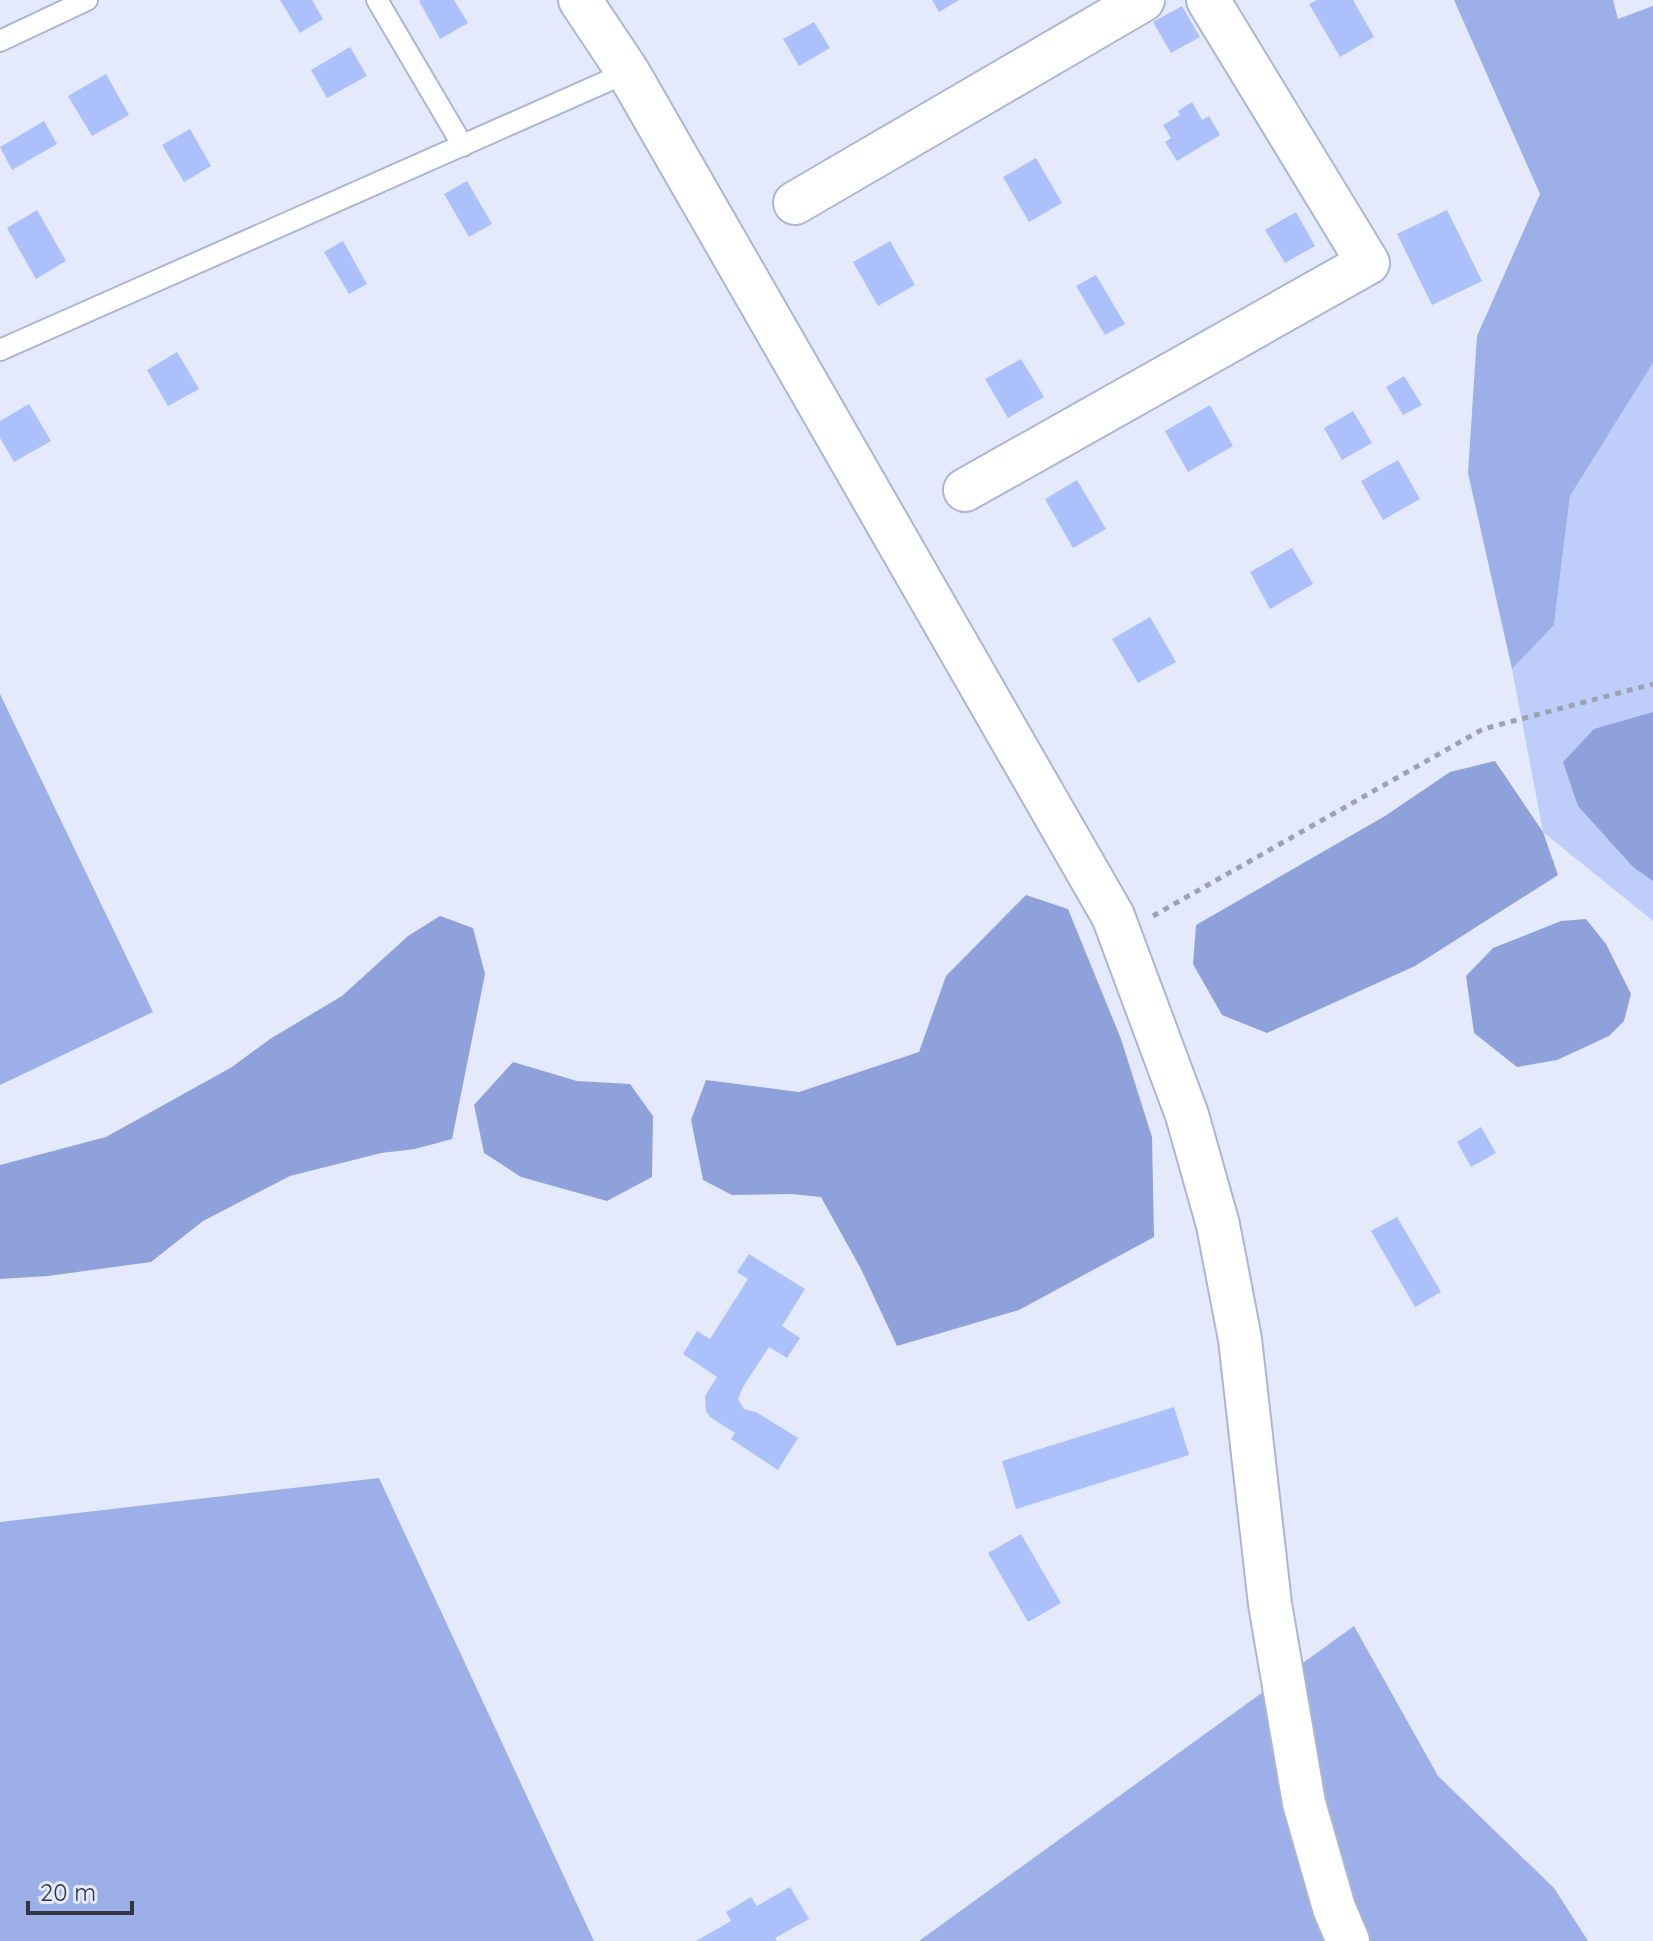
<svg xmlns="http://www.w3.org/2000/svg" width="1653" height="1941" font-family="Quicksand,sans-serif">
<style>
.green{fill:#becdfa}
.forest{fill:#9cafe9}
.water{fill:#8fa1db}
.building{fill:#acc0fb}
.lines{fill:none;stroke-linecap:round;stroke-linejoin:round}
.service-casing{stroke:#acb6d3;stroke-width:24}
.minor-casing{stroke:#acb6d3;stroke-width:46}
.path{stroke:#9da2b2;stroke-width:5;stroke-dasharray:6 6;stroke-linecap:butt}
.service{stroke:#fff;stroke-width:20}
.minor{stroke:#fff;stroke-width:42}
</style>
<rect width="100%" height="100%" fill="#e4eafc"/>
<path class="green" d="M1653 363V921L1543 832 1512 669 1554 625 1570 496Z"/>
<path class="forest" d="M1454 0H1613L1618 19 1653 6V363L1570 496 1554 625 1512 669 1468 473 1477 336 1540 194Z
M0 694 153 1012 0 1085Z
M379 1478 594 1941H0V1522Z
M1354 1626 1438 1776 1554 1888 1588 1941H919Z"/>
<path class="water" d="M1653 712V881L1633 867 1578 806 1563 762 1594 729Z
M1495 761 1543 832 1558 875 1415 966 1267 1033 1222 1015 1193 964 1196 925 1385 816 1450 772Z
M1026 895 1068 909 1121 1039 1152 1137 1154 1237 1019 1310 897 1346 861 1269 821 1197 791 1194 732 1195 703 1180 691 1120 706 1080 799 1092 919 1052 946 976Z
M440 916 473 928 485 974 452 1139 415 1149 381 1153 290 1176 203 1221 151 1262 48 1276 0 1279V1165L106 1137 232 1067 270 1039 342 996 408 936Z
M1586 919 1606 944 1631 994 1624 1021 1609 1036 1557 1060 1517 1067 1474 1033 1466 976 1493 948 1561 921Z
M513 1062 577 1081 630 1084 653 1116 652 1177 607 1201 521 1177 484 1153 474 1105Z"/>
<path class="building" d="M280 0H312L323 19 300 33Z
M421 0H454L468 23 440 39 419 1Z
M932 0H959L939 12Z
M1317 0H1353L1374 37 1340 57 1309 4Z
M1182 6 1200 37 1171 53 1153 22Z
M814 22 830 48 799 66 783 39Z
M350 47 367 76 327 98 311 70Z
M106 74 129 115 92 136 68 96Z
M1192 102 1202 120 1209 116 1220 135 1177 161 1165 142 1171 138 1163 125 1180 115 1178 111Z
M44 121 57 144 12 170 0 147Z
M190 129 211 166 184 182 162 145Z
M1036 158 1062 203 1029 222 1003 177Z
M467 181 492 224 469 237 444 194Z
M37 210 66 261 36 279 7 228Z
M1447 210 1482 281 1432 305 1397 234Z
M1296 212 1315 246 1285 263 1265 230Z
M343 241 367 284 349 294 324 252Z
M890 241 915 285 878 306 853 262Z
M1096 275 1125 324 1105 335 1076 286Z
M177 352 199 389 168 406 147 370Z
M1021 359 1044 397 1008 418 985 379Z
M1404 376 1422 405 1403 415 1386 387Z
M29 404 51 441 14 462 0 438V421Z
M1210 405 1233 446 1188 472 1165 431Z
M1353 411 1372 443 1342 460 1324 428Z
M1398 460 1420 499 1383 520 1361 481Z
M1077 480 1106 529 1073 548 1045 499Z
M1292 548 1313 584 1270 609 1250 572Z
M1150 617 1176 662 1138 683 1112 639Z
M1481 1127 1496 1153 1471 1167 1457 1142Z
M1397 1217 1441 1292 1415 1307 1371 1231Z
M749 1254 805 1289 782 1326 800 1338 787 1358 769 1347 743 1387 738 1399 744 1409 756 1412 798 1438 778 1470 731 1439 735 1433 710 1417 706 1411 705 1396 717 1377 683 1354 697 1331 710 1339 748 1279 737 1272Z
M1174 1407 1189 1455 1016 1509 1002 1461Z
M1021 1534 1061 1603 1028 1622 988 1553Z
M790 1887 809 1919 775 1938 777 1941H696L731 1921 726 1912 751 1897 757 1906Z"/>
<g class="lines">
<g class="service-casing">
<path id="service" d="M377 0 463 146
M0 41 87 0
M0 350 628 72"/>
</g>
<g class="minor-casing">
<path id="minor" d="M580 0 628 72 1113 916 1187 1115 1218 1225 1240 1339 1270 1604 1304 1803 1334 1908 1348 1941
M795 203 1143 0
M965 490 1368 263 1208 0"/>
</g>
<path class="path" d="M1153 916 1483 729 1653 684"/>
<use href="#service" class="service"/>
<use href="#minor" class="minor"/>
</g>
<path d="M28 1901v12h104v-12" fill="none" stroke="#323642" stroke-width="4"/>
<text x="40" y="1901" font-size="24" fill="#323642" stroke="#e4eafc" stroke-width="6" paint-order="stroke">20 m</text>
</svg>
